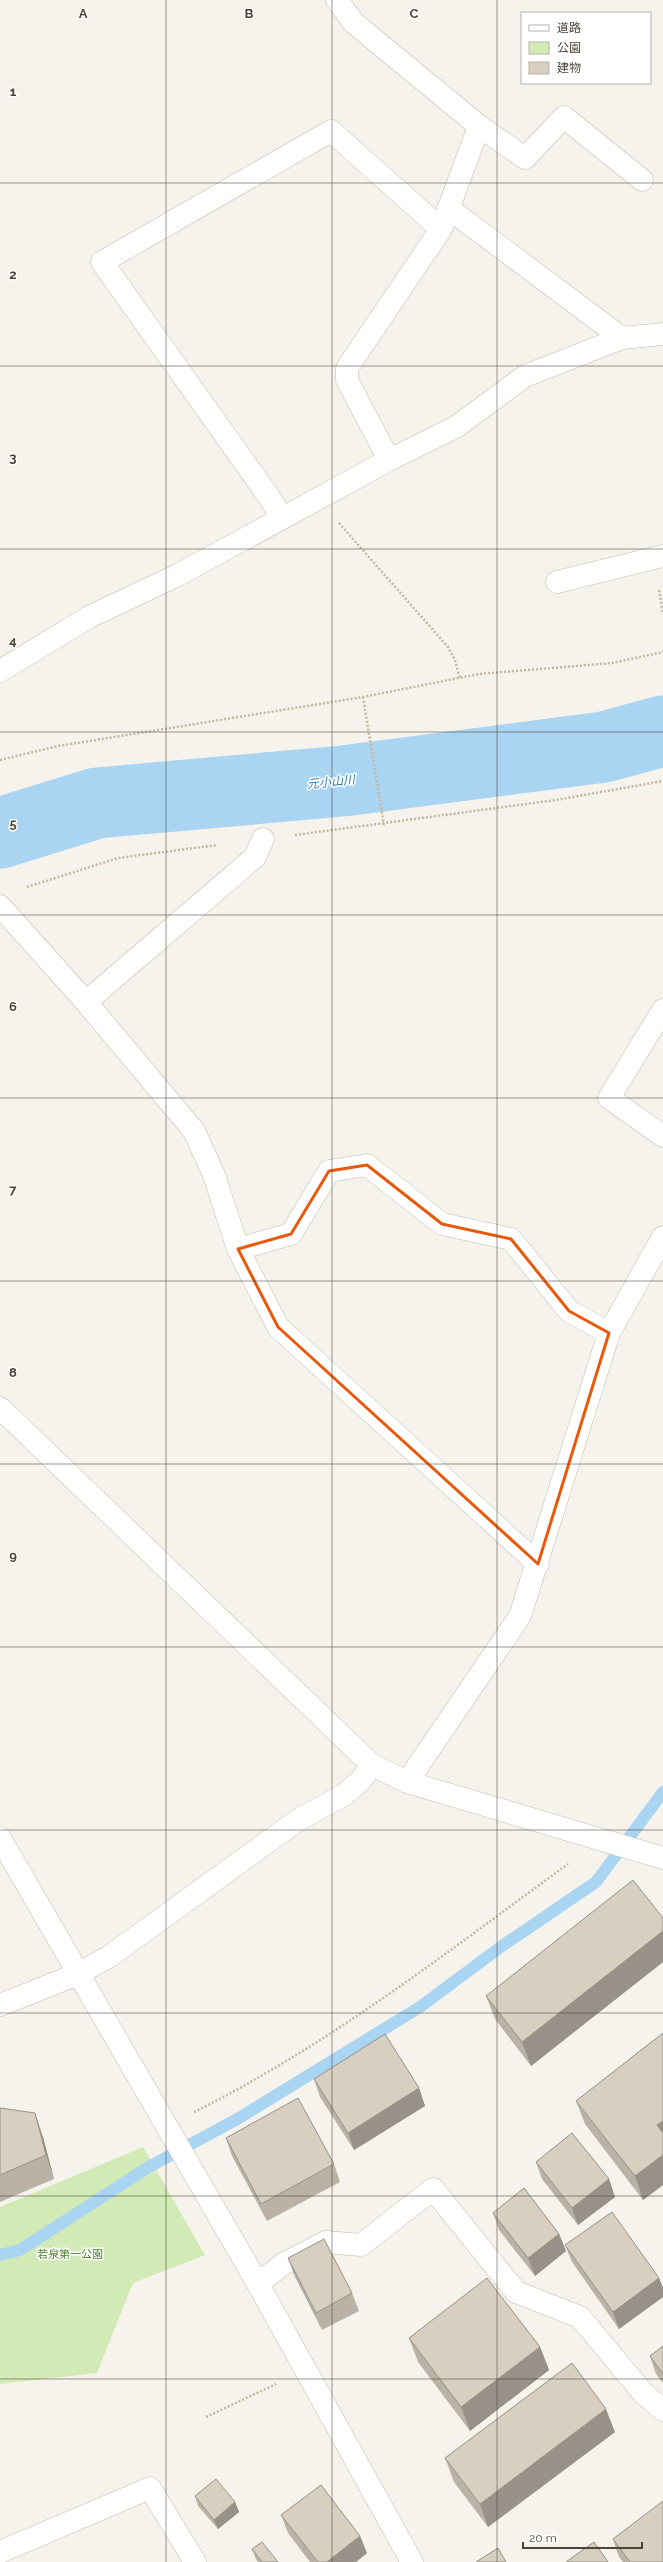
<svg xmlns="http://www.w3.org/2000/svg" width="663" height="2562" font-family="Raleway,'Noto Sans JP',sans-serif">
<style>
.green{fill:#d2eab5}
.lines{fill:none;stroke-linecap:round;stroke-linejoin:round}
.stream{stroke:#a9d4f2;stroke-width:12}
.river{stroke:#a9d4f2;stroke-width:71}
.minor-casing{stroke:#c2bbae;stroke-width:23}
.path{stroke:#c4b79f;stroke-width:2.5;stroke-dasharray:2 2;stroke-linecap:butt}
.minor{stroke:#fff;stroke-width:22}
.wall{fill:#bab2a6}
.shaded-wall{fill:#979187}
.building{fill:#d8cfc1;stroke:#979187}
.marked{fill:none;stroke:#e8590c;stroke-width:3;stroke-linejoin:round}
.grid{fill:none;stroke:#4b4439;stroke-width:1;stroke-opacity:0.55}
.labels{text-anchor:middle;stroke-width:3;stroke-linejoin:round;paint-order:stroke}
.park-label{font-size:11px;fill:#4a7f2a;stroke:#fff}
.water-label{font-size:12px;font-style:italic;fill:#2e7ab2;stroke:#fff}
.grid-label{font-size:13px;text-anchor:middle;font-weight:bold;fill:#4b4439;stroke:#fff;stroke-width:3;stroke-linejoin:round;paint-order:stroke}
</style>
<rect width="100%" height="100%" fill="#f6f3ec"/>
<path class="green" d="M143 2147 205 2255 133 2283 97 2373 0 2384V2207Z"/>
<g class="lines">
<path class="stream" d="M0 2255 20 2250 147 2168 239 2118 420 2007 502 1946 596 1882 663 1792"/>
<path class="river" d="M0 833 97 803 343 781 604 747 663 731"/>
<g class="minor-casing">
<path id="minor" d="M337 0 354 23 479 126 441 229
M479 126 525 158 564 117 642 180
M448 208 622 338
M282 517 267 494 102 262 331 131 441 229 347 368V380L389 460
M557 582 663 556
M0 671 89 617 178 575 389 460 456 427 525 376 622 338 663 334
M0 906 86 1002 194 1131 214 1175 238 1249 278 1327 538 1564
M86 1002 255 857 263 839
M663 1010 609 1098 663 1136
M238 1249 291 1234 329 1171 367 1165 442 1224 511 1239 569 1311 609 1333
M0 1408 372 1765 407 1782 663 1858
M407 1782 520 1616 609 1333 663 1237
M0 1838 258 2284 412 2562
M0 2005 78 1974 110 1956 298 1820 344 1795 361 1780 372 1765
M258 2284 283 2264 326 2242 361 2245 433 2189 516 2292 580 2317 644 2394 663 2410
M0 2552 150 2488 195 2562"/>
</g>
<path class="path" d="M339 523 448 647 455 660 460 679
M659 590 663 614
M363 697 384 825
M0 760 58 746 363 697 479 674 612 663 663 652
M295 835 556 800 663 781
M27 887 118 858 217 845
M194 2112C329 2045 447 1952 568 1864
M206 2417 276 2384"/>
<use href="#minor" class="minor"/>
</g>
<path class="wall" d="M663 1918V1962L531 2066 495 2019 486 1996Z
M663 2033V2185L643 2200 585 2124 576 2101Z
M314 2079 419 2088 425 2106 354 2150 320 2097Z
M0 2108 43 2137 54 2179 0 2202Z
M226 2138 334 2164 340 2182 267 2221 232 2156Z
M536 2162 609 2179 615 2197 578 2225 542 2179Z
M493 2213 559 2234 566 2251 535 2276 499 2230Z
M565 2245 659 2278 663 2288V2297L619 2329 572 2262Z
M288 2258 352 2293 359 2311 322 2330 294 2275Z
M409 2338 540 2347 549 2370 470 2431 418 2362Z
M663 2346V2383L656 2374 650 2356Z
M615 2432 488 2527 454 2482 445 2458Z
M195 2496 235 2502 239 2512 218 2529 198 2506Z
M281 2515 360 2536 367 2553 356 2562H310L288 2533Z
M613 2539 663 2562H623L619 2557Z
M252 2549 278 2562H258L256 2559Z"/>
<path class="shaded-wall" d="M663 1931V1962L531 2066 522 2042Z
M419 2088 425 2106 354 2150 348 2133Z
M35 2113 43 2137 54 2179 46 2155Z
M663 2121V2141L657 2125Z
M663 2155V2185L643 2200 635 2176Z
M609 2179 615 2197 578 2225 572 2208Z
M559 2234 566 2251 535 2276 528 2258Z
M659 2278 663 2288V2297L619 2329 613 2312Z
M540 2347 549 2370 470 2431 461 2407Z
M606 2409 615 2432 488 2527 480 2504Z
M235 2502 239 2512 218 2529 214 2520Z
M360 2536 367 2553 356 2562H327Z"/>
<path class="building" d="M633 1880 663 1918V1931L522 2042 486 1996Z
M663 2033V2121L657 2125 663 2133V2155L635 2176 576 2101Z
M385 2034 419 2088 348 2133 314 2079Z
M298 2098 334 2164 261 2204 226 2138Z
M0 2108 35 2113 46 2155 0 2175Z
M572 2133 609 2179 572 2208 536 2162Z
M524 2188 559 2234 528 2258 493 2213Z
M612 2212 659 2278 613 2312 565 2245Z
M324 2239 352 2293 316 2313 288 2258Z
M487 2278 540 2347 461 2407 409 2338Z
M663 2346V2374L650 2356Z
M572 2363 606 2409 480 2504 445 2458Z
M216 2479 235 2502 214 2520 195 2496Z
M321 2485 360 2536 327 2562H318L281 2515Z
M663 2501V2562H630L613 2539Z
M262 2542 278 2562H262L252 2549Z
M594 2542 608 2562H566Z
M498 2548 506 2562H476Z"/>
<path class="marked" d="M367 1165 442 1224 511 1239 569 1311 609 1333 538 1564 278 1327 238 1249 291 1234 329 1171Z"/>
<path class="grid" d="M166 0V2562M332 0V2562M497 0V2562M0 183H663M0 366H663M0 549H663M0 732H663M0 915H663M0 1098H663M0 1281H663M0 1464H663M0 1647H663M0 1830H663M0 2013H663M0 2196H663M0 2379H663"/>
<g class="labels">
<g class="park-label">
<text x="70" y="2258">若泉第一公園</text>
</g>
<g class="water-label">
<text transform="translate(331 782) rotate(-6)" y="4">元小山川</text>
</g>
</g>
<g class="grid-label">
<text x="83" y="18">A</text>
<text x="249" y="18">B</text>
<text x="414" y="18">C</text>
<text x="13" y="96">1</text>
<text x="13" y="279">2</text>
<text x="13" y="462">3</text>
<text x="13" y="645">4</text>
<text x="13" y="828">5</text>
<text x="13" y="1011">6</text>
<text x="13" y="1194">7</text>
<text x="13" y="1377">8</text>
<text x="13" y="1560">9</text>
</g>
<rect x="521" y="12" width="130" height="72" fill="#ffffff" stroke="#b7b4b0"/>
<rect x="529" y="25" width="20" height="6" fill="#ffffff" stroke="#b7b4b0"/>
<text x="557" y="32" font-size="12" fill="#4b4439">道路</text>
<rect x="529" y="42" width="20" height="12" fill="#d2eab5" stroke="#b7b4b0"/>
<text x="557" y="52" font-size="12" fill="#4b4439">公園</text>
<rect x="529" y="62" width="20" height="12" fill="#d8cfc1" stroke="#b7b4b0"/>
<text x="557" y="72" font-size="12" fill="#4b4439">建物</text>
<path d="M523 2542v6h119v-6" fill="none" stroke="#4b4439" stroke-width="2"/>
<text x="529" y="2542" font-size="12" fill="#4b4439" stroke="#ffffff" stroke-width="3" paint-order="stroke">20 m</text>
</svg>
